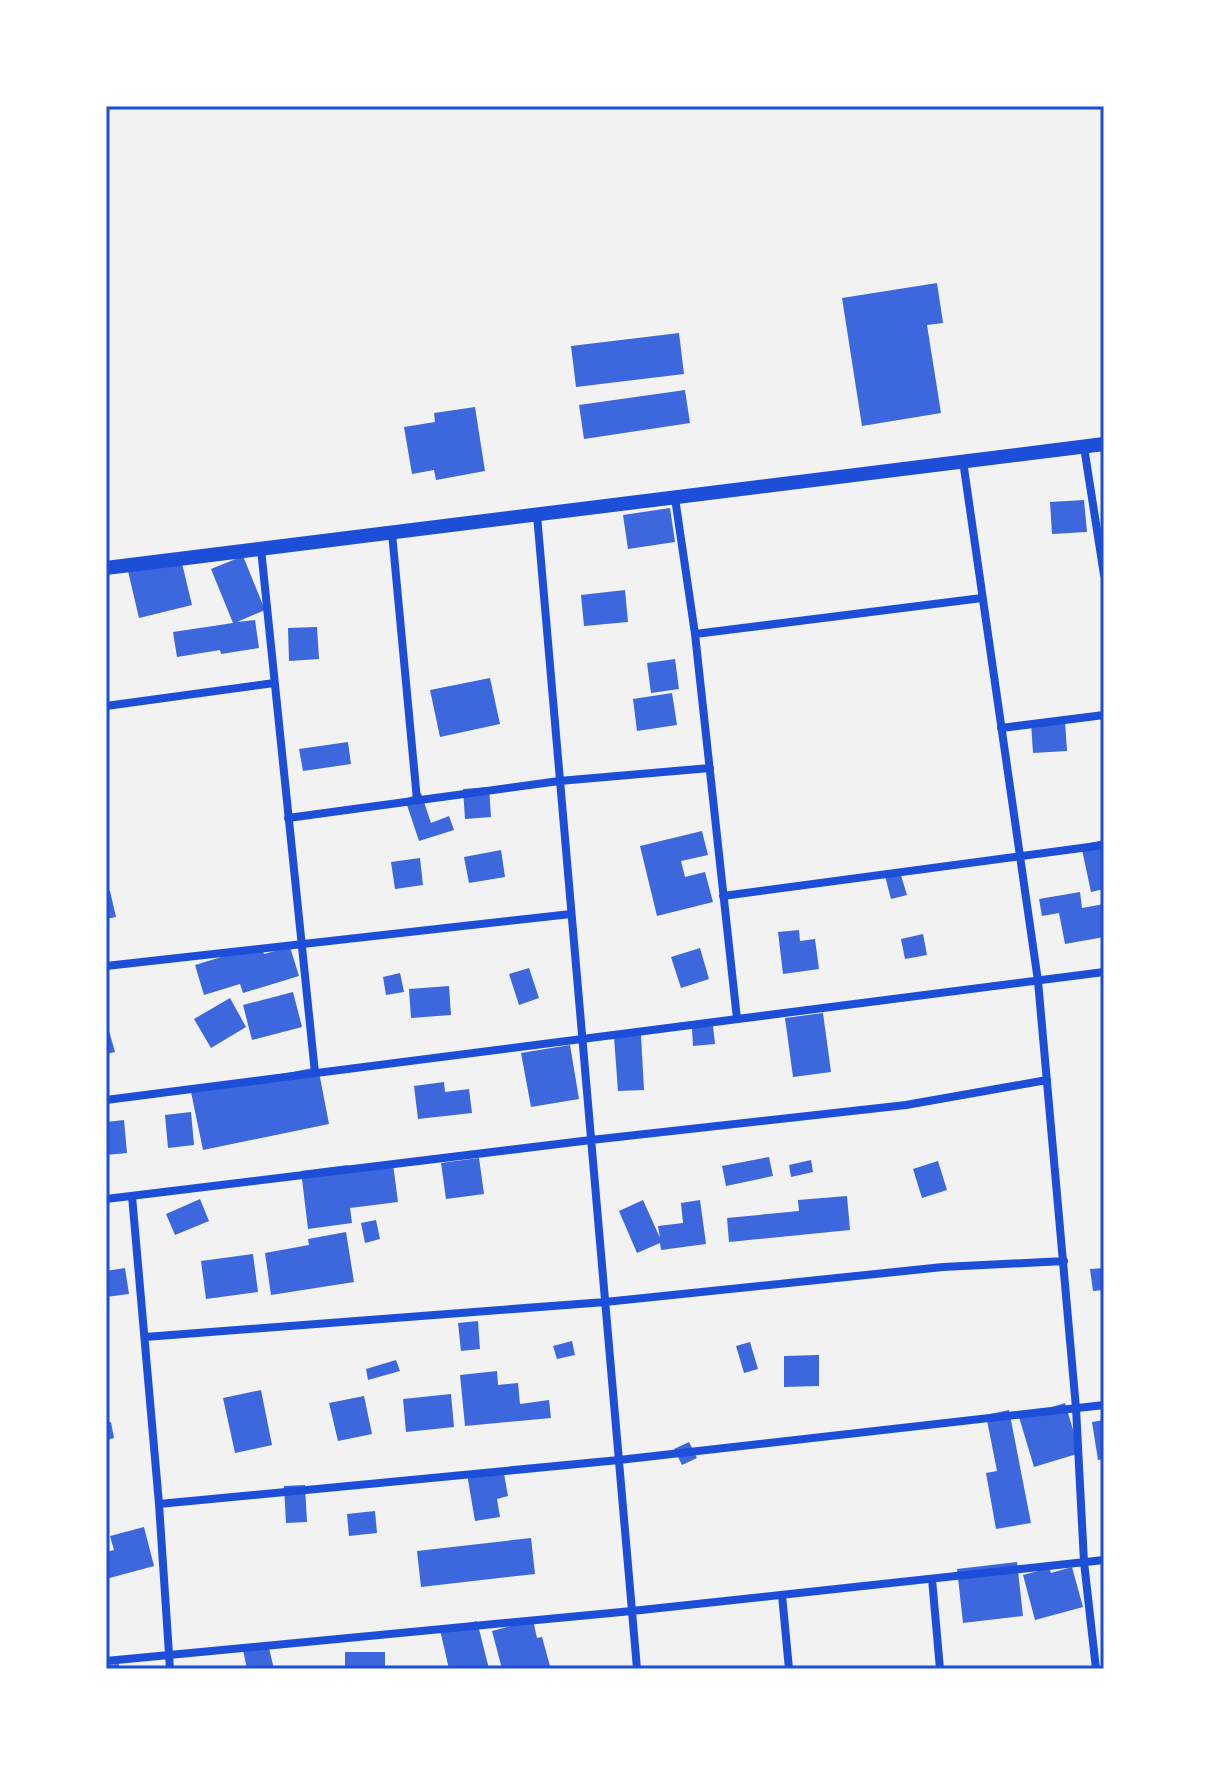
<svg xmlns="http://www.w3.org/2000/svg" width="1210" height="1775" font-family="Karla,sans-serif">
<style>
.building{fill:#3d67dc}
.lines{fill:none;stroke-linecap:round;stroke-linejoin:round}
.minor{stroke:#1d4ed8;stroke-width:8}
.tertiary{stroke:#1d4ed8;stroke-width:14}
.neatline{fill:none;stroke:#1d4ed8;stroke-width:3}
</style>
<rect width="100%" height="100%" fill="#f2f2f2"/>
<path class="building" d="M937 283 943 323 927 325 941 413 862 426 842 298Z
M679 333 684 374 576 387 571 346Z
M685 390 690 423 584 439 579 405Z
M475 407 485 471 436 480 434 470 412 474 404 427 435 422 434 413Z
M1084 500 1087 532 1052 534 1050 502Z
M670 508 675 542 628 549 623 515Z
M243 556 265 610 237 622 255 620 259 648 221 654 220 650 177 657 173 632 233 623 211 569Z
M181 559 192 605 139 618 128 571Z
M625 590 628 622 584 626 581 595Z
M317 627 319 659 289 661 288 628Z
M675 659 679 689 651 693 647 663Z
M490 678 500 724 440 737 430 690Z
M672 693 677 725 637 731 633 699Z
M1065 721 1067 751 1033 753 1031 723Z
M348 742 351 764 303 771 299 749Z
M489 787 491 817 465 819 463 789Z
M421 793 431 823 449 816 454 830 419 841 405 799Z
M702 831 708 855 681 861 685 877 705 872 713 902 657 916 640 846Z
M1104 840V889L1091 892 1081 845Z
M501 850 505 877 469 883 464 857Z
M420 858 423 885 395 889 391 862Z
M900 872 907 895 891 899 885 876Z
M110 891 116 917 106 919V892Z
M1080 892 1082 908 1104 904V937L1065 944 1059 913 1042 916 1039 899Z
M799 930 800 941 815 939 819 969 783 974 778 932Z
M923 934 927 955 905 959 901 939Z
M261 945 264 954 290 947 299 976 243 993 240 984 204 995 195 965Z
M700 948 709 979 681 988 671 957Z
M529 968 539 998 519 1005 509 974Z
M400 973 404 992 386 995 383 977Z
M449 986 451 1015 411 1018 409 989Z
M293 992 302 1027 252 1040 243 1005Z
M230 998 246 1027 211 1048 194 1019Z
M823 1013 831 1072 793 1077 785 1018Z
M106 1020 115 1052 106 1054Z
M713 1026 715 1044 693 1046 692 1028Z
M641 1035 644 1090 618 1091 614 1037Z
M570 1045 579 1099 531 1107 521 1053Z
M318 1067 329 1124 203 1150 191 1092Z
M444 1082 445 1092 469 1089 472 1113 418 1119 414 1086Z
M191 1112 194 1145 168 1148 165 1115Z
M124 1120 127 1153 106 1155V1122Z
M769 1157 773 1176 726 1186 722 1166Z
M479 1158 484 1194 446 1199 441 1163Z
M811 1160 813 1172 791 1177 789 1165Z
M938 1161 947 1190 922 1198 913 1169Z
M393 1164 398 1202 350 1208 352 1223 308 1229 301 1171 348 1165V1170Z
M847 1196 850 1230 729 1242 727 1218 799 1211 798 1200Z
M200 1199 209 1221 175 1235 166 1214Z
M643 1200 660 1238 658 1226 683 1223 681 1203 700 1200 706 1244 661 1250 660 1243 637 1253 619 1211Z
M376 1220 380 1239 365 1243 361 1223Z
M346 1232 354 1282 271 1295 265 1253 309 1245 308 1239Z
M253 1254 258 1292 206 1299 201 1261Z
M125 1268 129 1294 106 1297V1271Z
M1104 1268V1290L1093 1291 1090 1269Z
M478 1321 480 1349 461 1351 458 1323Z
M572 1341 575 1355 557 1359 553 1346Z
M750 1342 758 1369 744 1373 736 1346Z
M819 1355V1386L784 1387V1356Z
M396 1360 400 1371 368 1380 366 1369Z
M497 1371 498 1385 518 1383 520 1404 549 1400 551 1418 465 1426 460 1375Z
M261 1390 272 1445 235 1453 223 1398Z
M451 1394 454 1427 406 1432 403 1399Z
M364 1396 372 1434 338 1441 329 1403Z
M1065 1403 1080 1453 1034 1467 1019 1417Z
M1009 1410 1031 1523 996 1529 986 1473 997 1471 986 1415Z
M1104 1420V1459L1098 1460 1092 1422Z
M111 1422 114 1438 106 1440V1423Z
M689 1442 697 1458 682 1465 674 1449Z
M503 1468 508 1496 497 1499 500 1517 475 1521 467 1474Z
M305 1485 307 1522 286 1523 284 1486Z
M375 1511 377 1533 349 1536 347 1514Z
M144 1527 154 1566 106 1579V1552L114 1550 110 1536Z
M531 1538 535 1574 421 1587 417 1551Z
M1017 1562 1023 1616 963 1623 957 1569Z
M1072 1567 1083 1607 1035 1620 1023 1575 1049 1568 1051 1573Z
M533 1620 537 1638 542 1637 550 1666 540 1669H502L492 1631Z
M477 1621 489 1669H449L440 1630Z
M268 1644 274 1669H247L243 1650Z
M345 1652H385V1669H345Z
M119 1664V1669H106V1665Z"/>
<g class="lines">
<path class="minor" d="M1084 447 1104 575
M963 461 1038 981 1076 1408 1084 1562 1096 1669
M675 498 695 634 737 1019
M537 515 637 1669
M392 533 417 800
M261 549 315 1073
M695 634 982 598
M106 706 274 683
M1001 728 1104 715
M288 818 559 781 710 768
M723 896 1104 845
M106 966 571 914
M106 1100 1104 972
M132 1196 159 1504 170 1669
M106 1199 591 1140 906 1105 1047 1080
M145 1337 605 1302 943 1267 1064 1261
M159 1504 619 1460 1104 1405
M932 1579 940 1669
M782 1595 789 1669
M106 1661 632 1611 1104 1560"/>
<path class="tertiary" d="M106 568 1104 444"/>
</g>
<rect width="1210" height="1775" fill="none" stroke="#ffffff" stroke-width="216"/>
<rect x="108" y="108" width="994" height="1559" class="neatline"/>
</svg>
